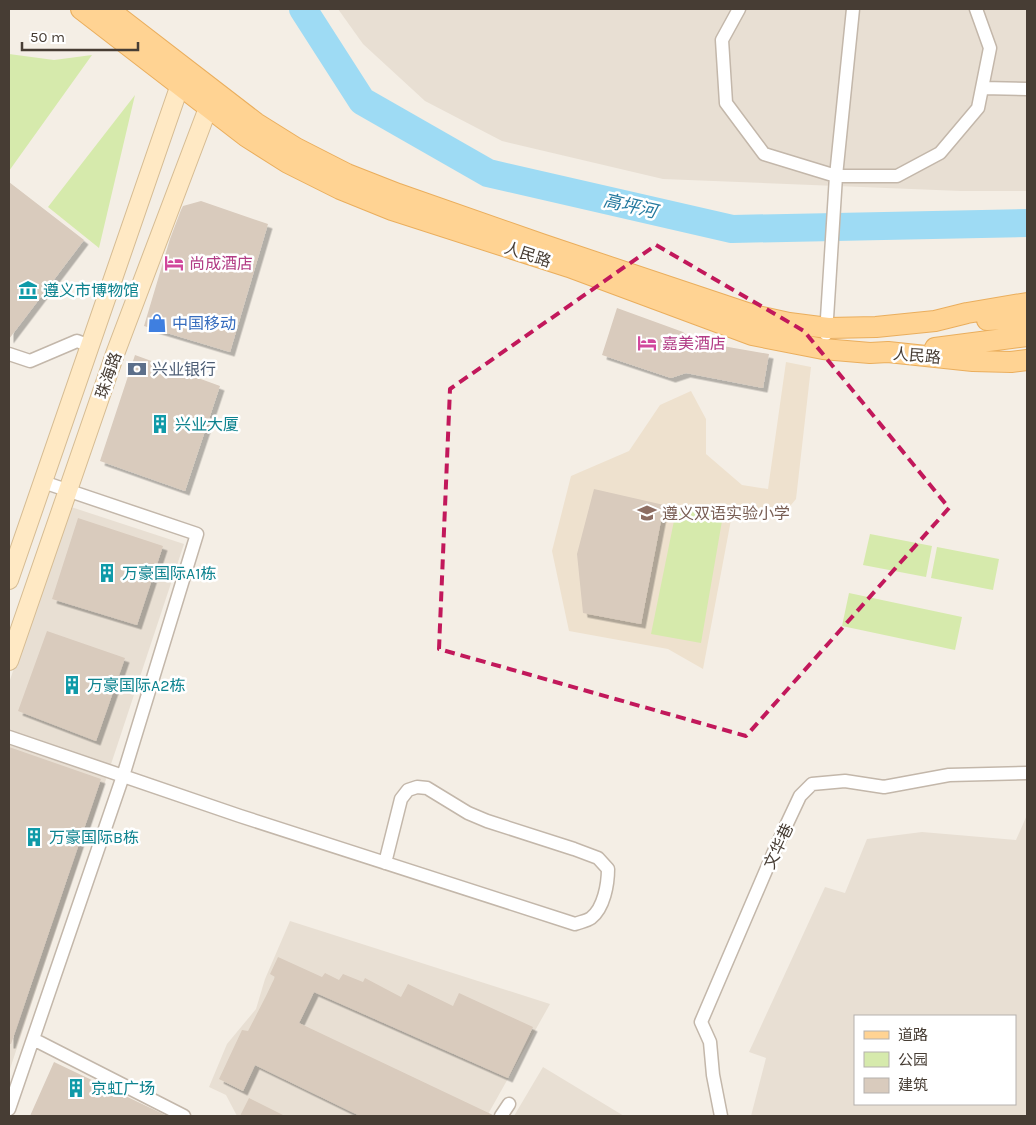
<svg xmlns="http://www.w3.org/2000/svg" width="1036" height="1125" font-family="Karla,'Noto Sans SC',sans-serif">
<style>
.residential{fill:#e8dfd3;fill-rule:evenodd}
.education{fill:#eee1ce}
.green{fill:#d6eaac}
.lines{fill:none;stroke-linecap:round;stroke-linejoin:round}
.river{stroke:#9edbf4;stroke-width:28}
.building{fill:#d9cbbd;filter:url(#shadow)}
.street-casing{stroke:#c3b7aa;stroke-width:15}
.secondary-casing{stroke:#d6bc93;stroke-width:20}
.primary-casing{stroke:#eaae5d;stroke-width:22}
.street{stroke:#fff;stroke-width:12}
.secondary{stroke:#ffe9c4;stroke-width:18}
.primary{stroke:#ffd393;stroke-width:20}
.marked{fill:none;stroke:#c2185b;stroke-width:4;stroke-dasharray:10 6;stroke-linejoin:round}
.labels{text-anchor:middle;stroke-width:5;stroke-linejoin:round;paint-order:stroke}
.street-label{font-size:16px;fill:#473d34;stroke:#fff}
.hotel-label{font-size:16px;fill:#b23c85;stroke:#fff;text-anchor:start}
.culture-label{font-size:16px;fill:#0d838f;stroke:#fff;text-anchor:start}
.shop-label{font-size:16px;fill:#366cbe;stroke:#fff;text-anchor:start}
.service-label{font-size:16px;fill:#4e5e75;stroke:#fff;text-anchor:start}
.education-label{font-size:16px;fill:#785e54;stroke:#fff;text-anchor:start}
.water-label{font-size:18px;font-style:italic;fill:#257a9f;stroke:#fff}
</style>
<defs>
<filter id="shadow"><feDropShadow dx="4.5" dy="4.5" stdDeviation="0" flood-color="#0004"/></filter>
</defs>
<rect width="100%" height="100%" fill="#f4eee5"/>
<path class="residential" d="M338 9H1027V191H961L663 179 502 141 425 101 363 44Z
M68 506 184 544 9 1072V683Z
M1027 815V1116H751L766 1058 749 1052 825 887 845 893 867 839 922 832 1016 840ZM855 1016H1015V1104H855Z
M290 921 550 1004 487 1116H237L226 1095 209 1087 227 1044 256 1009 265 979Z
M543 1067 624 1116H514Z"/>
<path class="education" d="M786 362 811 367 796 499 781 517 733 509 703 669 668 649 569 631 552 551 571 476 629 451 660 405 691 391 706 419V454L742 485 768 489Z"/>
<path class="green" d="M9 54 54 60 92 55 9 171Z
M135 95 99 248 48 207Z
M677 506 723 515 701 643 651 634Z
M870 534 932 546 926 577 863 565Z
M937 547 999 559 993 590 931 578Z
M849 593 962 617 955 650 842 626Z"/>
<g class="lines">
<path class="river" d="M303 9 362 101 488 173 732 229 1027 223"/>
</g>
<path class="building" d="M9 182 84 240 9 339Z
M201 201 268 224 230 352 144 326 170 239 181 210 183 206Z
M617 308 683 332 694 341 769 354 763 388 686 373 671 378 602 355Z
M135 355 220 386 185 491 100 461Z
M594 489 664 505 641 624 583 613 577 554Z
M78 518 163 546 137 625 52 599Z
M47 631 125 658 96 741 18 711Z
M9 747 101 779 11 1044H9Z
M278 957 322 977 325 973 339 980 343 974 363 982 365 978 401 997 408 984 453 1006 459 993 533 1027 508 1078 314 992 299 1023 493 1115V1116H360L255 1065 243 1091 219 1079 242 1030 248 1031 266 996 275 977 270 974Z
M54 1062 159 1112 167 1116H30Z
M249 1098 285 1116H240Z"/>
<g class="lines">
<g class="street-casing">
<path id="street" d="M739 9 722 40 726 103 764 154 836 176H897L940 153 978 108 990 48 976 9
M982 88 1027 89
M826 334 836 176 853 9
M9 354 30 361 77 341 90 346
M9 737 240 816 575 924C580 922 587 921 591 918 604 908 608 884 608 869L598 858 574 849 487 821 468 813 427 788 417 787 408 790 401 799 385 863
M33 1039 184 1116
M9 1109 123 776 197 534 43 482
M501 1116 509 1104
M721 1116 713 1075 710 1042 701 1022 776 847 800 796 812 784 845 781 884 787 949 775 1027 773"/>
</g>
<g class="secondary-casing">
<path id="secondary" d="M9 580 184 73
M9 661 115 354 208 108 217 96"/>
</g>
<g class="primary-casing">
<path id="primary" d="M81 9 247 137 288 163 340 189 392 210 569 267 752 335 823 349 870 353 888 352 973 361 1011 362 1027 360
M108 9 256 123 296 148 347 174 398 194 541 244 753 315 789 323 828 328 876 327 935 321 967 313 1027 303
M987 320 1027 318
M935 348 1027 336"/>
</g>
<use href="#street" class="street"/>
<use href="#secondary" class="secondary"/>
<use href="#primary" class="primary"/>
</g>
<path class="marked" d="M656 245 804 331 949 508 746 736 439 649 450 389Z"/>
<defs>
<g id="hotel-bare" transform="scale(1.5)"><path d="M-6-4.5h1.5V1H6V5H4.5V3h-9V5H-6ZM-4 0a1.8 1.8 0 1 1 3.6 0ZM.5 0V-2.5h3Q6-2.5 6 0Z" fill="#d1479c" stroke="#fff" stroke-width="2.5" paint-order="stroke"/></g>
<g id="museum-bare" transform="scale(1.5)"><path d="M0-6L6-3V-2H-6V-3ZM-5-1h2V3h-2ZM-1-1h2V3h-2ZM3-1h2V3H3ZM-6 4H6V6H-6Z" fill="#0f9aa8" stroke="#fff" stroke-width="2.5" paint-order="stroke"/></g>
<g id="shop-bare" transform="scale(1.5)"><path d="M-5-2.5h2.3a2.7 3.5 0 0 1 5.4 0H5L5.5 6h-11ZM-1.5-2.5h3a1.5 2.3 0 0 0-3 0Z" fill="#3f7fe0" stroke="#fff" stroke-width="2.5" paint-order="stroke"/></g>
<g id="bank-bare" transform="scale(1.5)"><path d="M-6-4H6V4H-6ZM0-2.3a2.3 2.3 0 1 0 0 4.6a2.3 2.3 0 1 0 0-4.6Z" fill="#5c6f8a" stroke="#fff" stroke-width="2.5" paint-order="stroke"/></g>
<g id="building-bare" transform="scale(1.5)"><path d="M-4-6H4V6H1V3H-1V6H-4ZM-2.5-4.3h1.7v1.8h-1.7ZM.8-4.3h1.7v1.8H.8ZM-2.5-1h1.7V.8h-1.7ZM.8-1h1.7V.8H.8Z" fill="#0f9aa8" stroke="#fff" stroke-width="2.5" paint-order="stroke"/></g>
<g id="school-bare" transform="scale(1.5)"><path d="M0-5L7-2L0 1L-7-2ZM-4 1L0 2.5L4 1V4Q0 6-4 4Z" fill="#8d6e63" stroke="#fff" stroke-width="2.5" paint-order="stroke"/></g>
</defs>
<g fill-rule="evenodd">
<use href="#hotel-bare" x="174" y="263"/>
<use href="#museum-bare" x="28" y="290"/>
<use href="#shop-bare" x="157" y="323"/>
<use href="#hotel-bare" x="647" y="343"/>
<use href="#bank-bare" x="137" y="369"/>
<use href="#building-bare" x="160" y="424"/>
<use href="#school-bare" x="647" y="513"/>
<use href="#building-bare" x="107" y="573"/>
<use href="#building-bare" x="72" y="685"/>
<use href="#building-bare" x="34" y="837"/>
<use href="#building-bare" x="76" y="1088"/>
</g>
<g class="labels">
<g class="street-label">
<text transform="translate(528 254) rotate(18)" y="6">人民路</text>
<text transform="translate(917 355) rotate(5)" y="6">人民路</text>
<text transform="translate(108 375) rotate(-71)" y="6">珠海路</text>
<text transform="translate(778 846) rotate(-65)" y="6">文华巷</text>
</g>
<g class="hotel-label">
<text x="189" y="269">尚成酒店</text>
<text x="662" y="349">嘉美酒店</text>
</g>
<g class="culture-label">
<text x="43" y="296">遵义市博物馆</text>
<text x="175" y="430">兴业大厦</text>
<text x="122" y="579">万豪国际A1栋</text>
<text x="87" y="691">万豪国际A2栋</text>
<text x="49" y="843">万豪国际B栋</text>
<text x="91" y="1094">京虹广场</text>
</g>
<g class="shop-label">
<text x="172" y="329">中国移动</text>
</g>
<g class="service-label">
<text x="152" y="375">兴业银行</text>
</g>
<g class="education-label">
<text x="662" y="519">遵义双语实验小学</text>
</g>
<g class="water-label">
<text transform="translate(630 206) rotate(13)" y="6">高坪河</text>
</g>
</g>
<rect width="1036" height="1125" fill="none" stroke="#473d34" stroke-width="20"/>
<rect x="854" y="1015" width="162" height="90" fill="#ffffff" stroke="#b5b1ae"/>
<rect x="864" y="1031" width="25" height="8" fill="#ffd393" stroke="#b5b1ae"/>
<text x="898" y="1040" font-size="15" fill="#473d34">道路</text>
<rect x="864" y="1052" width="25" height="15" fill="#d6eaac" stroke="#b5b1ae"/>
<text x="898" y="1065" font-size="15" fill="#473d34">公园</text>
<rect x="864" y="1078" width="25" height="15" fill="#d9cbbd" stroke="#b5b1ae"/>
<text x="898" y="1090" font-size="15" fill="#473d34">建筑</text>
<path d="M22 42v8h116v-8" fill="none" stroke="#473d34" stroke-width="2.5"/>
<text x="30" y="42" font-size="15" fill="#473d34" stroke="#ffffff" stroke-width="4" paint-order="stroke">50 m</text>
</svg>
